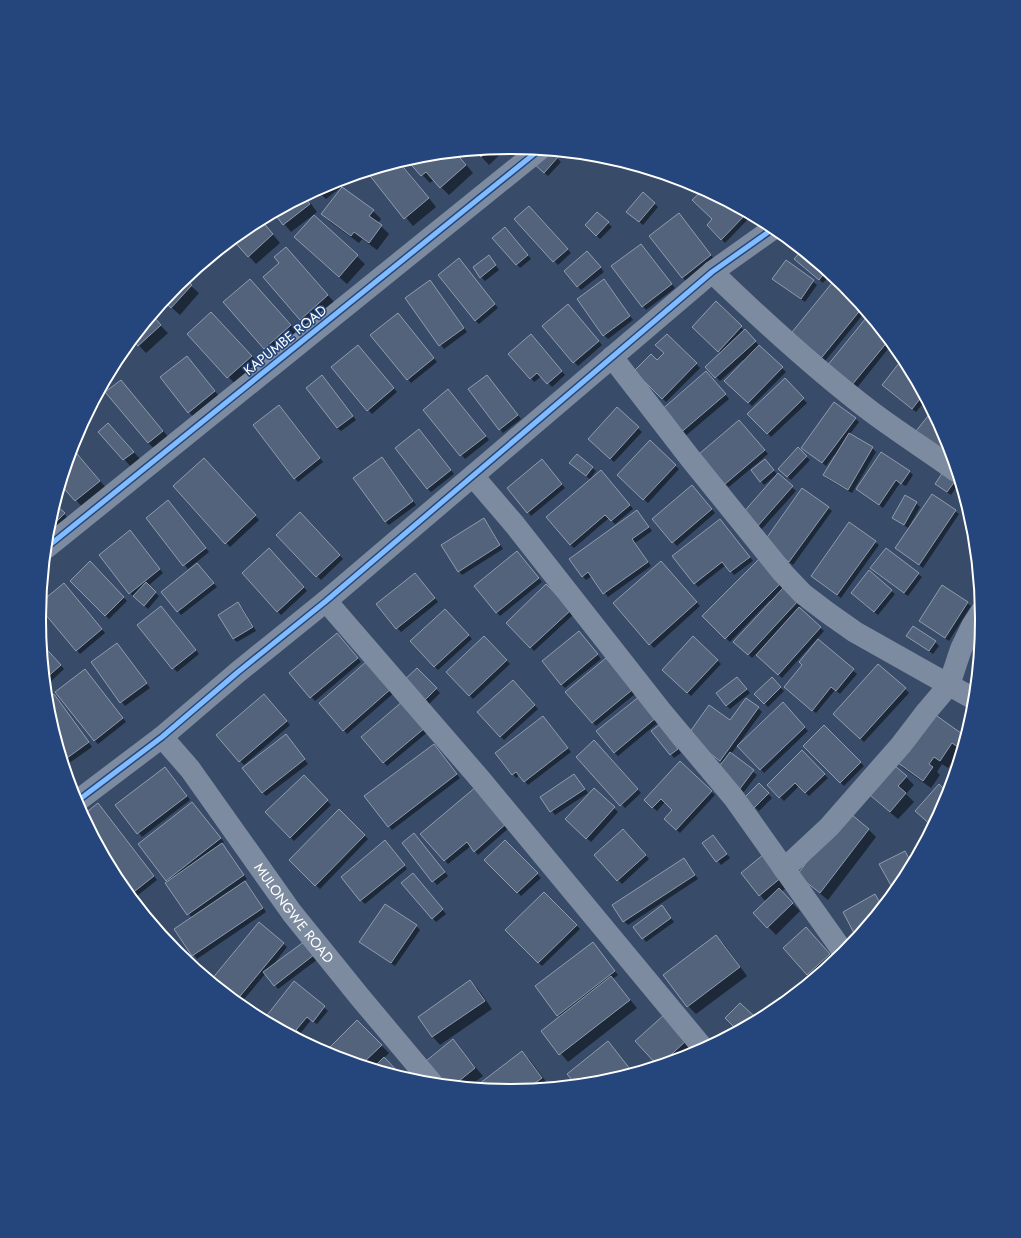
<svg xmlns="http://www.w3.org/2000/svg" width="1021" height="1238" font-family="Jost,sans-serif">
<style>
.shadow{fill:#0007}
.building{fill:#53637b;stroke:#909cae}
.lines{fill:none;stroke-linecap:round;stroke-linejoin:round}
.minor{stroke:#7d8ba0;stroke-width:22}
.cycleway-casing{stroke:#24467d;stroke-width:8}
.cycleway{stroke:#80bcff;stroke-width:5}
.labels{text-anchor:middle;stroke-width:3;stroke-linejoin:round;paint-order:stroke}
.street-label{font-size:14px;fill:#fff;stroke:#24467d}
.rim{fill:none;stroke:#fff;stroke-width:2}
</style>
<rect width="100%" height="100%" fill="#384b69"/>
<path class="shadow" d="M507 148 489 165 476 151Z
M544 151H550L561 162 548 176 537 166Z
M456 153 473 173 449 195 434 180 430 183 408 160 419 157Z
M400 162 436 207 413 226 368 172Z
M353 176 354 177 326 199 317 190 330 183Z
M704 190 751 216 725 243 708 225 714 219 694 200Z
M643 194 658 207 643 225 631 215Z
M306 197 317 212 291 232 275 213Z
M373 211 381 219 378 223 389 234 377 250 362 239 359 243 330 222 322 214Z
M532 211 571 253 558 265 516 219Z
M597 213 612 227 600 239 586 225Z
M679 214 714 259 686 281 682 277Z
M314 217 365 264 347 284 303 245Z
M261 220 280 243 256 264 234 239 249 227Z
M508 232 531 259 520 268 494 238Z
M286 248 335 303 308 327 301 319 280 263Z
M644 248 675 288 646 310 643 306Z
M802 251 830 275 823 283 795 259Z
M489 256 499 270 485 281 481 277Z
M591 256 604 272 581 290 565 271Z
M786 261 817 285 805 302 777 282Z
M462 263 498 308 479 324 475 320Z
M607 284 633 320 608 339 604 335Z
M177 285 191 286 199 293 180 315 164 301Z
M433 285 467 332 444 349 406 298Z
M258 288 298 333 273 356 265 348Z
M716 303 786 372 752 406 725 381 744 361 743 360 720 381 706 367 721 353 693 327Z
M861 308 865 312 822 365 793 341Z
M572 309 602 345 578 366 543 326Z
M153 318 168 333 146 353 133 339 144 326Z
M401 318 437 362 411 383 372 335Z
M219 321 259 364 236 385 189 334Z
M884 334 892 344 856 389 832 369Z
M667 335 700 368 666 402 635 371 657 361 665 353Z
M534 339 565 375 552 387 542 376 534 382 531 378Z
M361 350 397 392 372 414 332 368Z
M186 357 194 365 222 400 196 420 189 412Z
M904 359 926 400 916 412 883 384Z
M487 376 521 419 503 433 500 429Z
M710 376 729 399 683 438 679 435Z
M325 380 356 420 341 431 337 428Z
M785 380 807 403 771 437 749 414Z
M128 389 170 439 156 450 148 443Z
M452 394 489 440 465 459 424 410Z
M617 408 642 432 614 462 593 443Z
M283 410 323 462 298 482 295 478Z
M932 412 946 439 952 457 921 434Z
M855 418 859 422 850 434 872 448 876 452 852 493 828 479 824 475 836 456 834 455 826 466 806 451Z
M108 424 141 460 132 468 100 432Z
M743 425 768 454 729 487 725 484Z
M423 434 454 474 431 492 427 488Z
M650 442 679 469 648 503 619 475Z
M72 448 107 489 84 509 61 483Z
M798 449 810 460 791 480 779 469Z
M577 455 596 471 590 479 574 467Z
M386 462 416 505 389 525 385 521Z
M208 463 259 520 230 547 174 486Z
M546 464 565 488 531 516 528 512Z
M768 464 777 474 764 485 761 481Z
M909 471 913 475 906 486 900 483 883 508 857 489Z
M605 475 633 509 615 524 609 518 574 548 570 544Z
M778 475 796 491 760 531 746 518Z
M955 481 958 485 951 495 940 487Z
M695 490 715 513 677 546 653 519Z
M933 496 959 514 923 568 897 548Z
M168 501 209 552 188 569 147 518Z
M916 503 920 507 908 528 894 518Z
M55 505 72 522 57 537 48 528Z
M828 508 832 511 793 565 768 547Z
M637 511 652 531 635 543 651 566 608 597 592 576 586 580 583 576Z
M300 514 343 559 321 580 278 535Z
M487 523 503 549 462 575 459 571Z
M724 524 753 561 734 575 726 565 698 587 695 583Z
M133 535 163 573 148 586 159 596 148 609 130 593Z
M875 542 879 545 841 598 812 576Z
M886 549 922 577 908 596 875 572Z
M273 553 307 591 281 615 277 611Z
M519 554 542 582 500 616 475 586Z
M761 558 802 605 799 608 824 631 782 678 756 654 752 658 735 642 772 602 770 600 730 642 703 616Z
M90 563 127 601 109 619 72 581Z
M197 564 217 587 181 615 178 611Z
M664 566 700 606 654 648 614 603Z
M419 578 438 602 401 632 377 605Z
M64 584 105 633 80 654 40 607 41 604Z
M546 586 574 614 534 651 507 623Z
M942 586 971 606 949 641 920 621Z
M891 591 895 594 878 615 856 597Z
M238 604 242 607 256 631 237 642 233 638Z
M445 610 472 639 438 670 411 642Z
M165 611 199 654 177 672 138 625Z
M583 636 601 659 565 688 561 684Z
M907 636 935 642 939 646 933 654Z
M484 637 510 664 473 699 447 672Z
M693 637 721 664 691 696 663 670Z
M341 638 361 662 315 701 290 673Z
M818 641 857 674 840 694 835 690 816 713 789 691Z
M41 644 64 669 46 686Z
M117 644 150 688 125 706 92 662Z
M606 659 635 694 596 726 567 692Z
M367 662 395 692 347 734 344 730Z
M417 669 440 693 427 706Z
M88 674 126 722 98 744 94 740Z
M737 678 750 693 730 709 726 705Z
M772 679 784 691 768 707 756 694Z
M976 679 974 697 969 692Z
M517 685 538 709 504 740 500 736Z
M905 689 909 693 864 742 838 718Z
M53 695 92 747 65 766 48 711 47 700Z
M640 697 660 721 618 756 614 752Z
M268 699 290 725 244 765 217 735Z
M403 702 429 731 387 766 362 737Z
M783 704 808 731 764 773 739 746Z
M758 708 762 712 731 754 757 775 743 793 723 763 692 740Z
M930 712 965 738 961 750 948 768 942 764 937 772 940 775 931 788 903 768 896 760Z
M547 721 571 752 528 785 520 775 516 778 513 774Z
M824 726 864 766 844 786 804 746Z
M663 730 681 753 674 758 653 731Z
M289 739 308 764 266 796 262 792Z
M434 745 460 778 392 830 366 797Z
M598 745 641 793 625 808 577 757Z
M802 752 828 778 809 796 799 786 784 801 768 785Z
M680 762 715 795 680 833 665 819 673 810 665 802 657 811 645 800Z
M169 772 190 800 142 837 117 806Z
M574 775 588 793 555 815 542 797Z
M304 776 331 805 294 841 267 813Z
M906 777 914 785 906 794 914 802 898 819 873 798Z
M759 784 772 798 759 811 745 798Z
M477 788 510 827 478 855 471 846 448 864 422 834Z
M594 789 618 812 591 842 566 819Z
M192 803 224 842 221 844 247 879 244 881 249 886 266 912 197 959 175 929 192 918 167 883 168 882 166 880Z
M101 808 157 880 133 899 118 881Z
M339 810 368 839 320 889 290 860Z
M868 829 876 837 828 900 806 882Z
M623 831 649 859 622 884 595 856Z
M713 836 730 858 721 865 704 843Z
M418 838 448 876 437 885 404 843Z
M505 841 541 878 521 896 486 860Z
M388 845 407 869 365 904 361 900Z
M905 852 913 861 902 881 895 891 881 865Z
M764 855 790 885 781 892 800 911 776 935 755 913 766 902 742 873Z
M687 863 698 879 628 925 624 921Z
M416 878 446 914 436 922 402 883Z
M544 893 580 929 542 966 507 930Z
M875 896 883 904 857 936 844 912Z
M662 906 674 922 646 942 643 938Z
M142 910 146 913 193 966 177 952Z
M259 923 287 947 273 965 309 939 322 956 278 989 266 973 240 1004 211 980Z
M416 926 420 930 395 966 364 945Z
M814 936 835 960 812 979 807 974Z
M716 937 724 944 747 976 696 1014 688 1006Z
M596 947 618 975 613 979 637 1008 568 1062 542 1031 560 1017 558 1015Z
M470 981 478 989 492 1009 440 1045 433 1037 419 1017Z
M294 982 328 1011 317 1024 311 1020 300 1034 305 1039 304 1040 295 1032 293 1035 264 1019Z
M740 1004 756 1020 738 1029 727 1018Z
M665 1015 695 1047 689 1052 691 1055 658 1065Z
M357 1021 389 1053 384 1058 401 1076 326 1052Z
M453 1041 483 1076 470 1086 447 1084 428 1061Z
M615 1051 633 1072 602 1081 577 1084 569 1074Z
M522 1052 530 1060 550 1087 510 1090 476 1087Z
M555 1083 558 1086H551Z"/>
<path class="building" d="M489 150 481 157 475 151Z
M543 151 551 152 558 157 544 173 532 162Z
M456 153 466 165 440 188 426 172 421 176 407 160 419 157Z
M399 162 429 198 404 219 367 172Z
M342 187 374 210 369 216 382 225 369 243 354 232 351 236 321 214Z
M703 190 747 213 721 240 707 225 712 219 692 200Z
M643 192 655 203 639 222 626 212Z
M305 197 310 204 283 225 274 213Z
M529 206 568 249 553 262 514 219Z
M597 212 609 222 596 236 585 225Z
M679 213 711 255 682 278 649 236Z
M314 215 358 255 339 277 294 237Z
M261 220 273 234 248 257 233 240 249 227Z
M505 227 528 255 516 265 492 238Z
M641 244 672 284 642 307 611 266Z
M286 247 328 295 300 320 263 277 279 263 274 257Z
M587 251 601 267 577 287 564 271Z
M801 251 826 271 819 280 794 259Z
M489 255 496 265 480 278 473 267Z
M459 258 495 304 475 321 438 275Z
M786 260 814 280 801 299 772 279Z
M185 279 192 285 171 308 164 301 177 285Z
M250 279 291 325 264 349 223 302Z
M604 279 630 316 603 336 577 299Z
M430 280 464 328 439 346 405 298Z
M832 283 862 308 818 362 788 337Z
M716 301 742 326 718 352 692 327Z
M568 304 599 341 573 363 542 326Z
M211 312 252 356 227 378 187 334Z
M398 313 434 358 407 380 370 335Z
M153 316 161 325 138 346 133 340Z
M866 318 881 330 889 340 851 386 827 366Z
M745 329 756 341 715 378 705 367Z
M531 334 562 371 547 384 537 373 530 379 508 354Z
M667 334 697 363 662 399 634 371 651 354 657 360 664 353 655 345Z
M358 345 394 388 367 411 331 367Z
M759 345 783 367 748 403 724 381Z
M187 356 215 391 188 413 160 377Z
M903 358 923 395 912 409 882 385Z
M706 371 726 394 678 435 659 412Z
M322 375 353 416 337 428 306 388Z
M487 375 518 415 499 430 468 389Z
M785 378 804 398 767 434 747 414Z
M121 380 163 431 148 443 105 392Z
M448 389 486 436 460 456 423 410Z
M834 402 856 418 822 463 801 448Z
M279 405 320 458 294 479 253 425Z
M617 407 639 427 610 459 588 439Z
M932 411 947 442 941 450 916 431Z
M739 420 765 450 724 485 699 454Z
M108 423 134 452 123 460 98 432Z
M419 429 451 470 427 489 395 448Z
M849 433 873 447 848 490 823 475Z
M650 440 676 465 643 500 617 475Z
M798 447 807 456 787 477 778 469Z
M72 448 100 481 75 501 61 485Z
M881 452 910 471 901 484 896 480 879 505 856 489Z
M577 454 593 467 586 476 569 463Z
M382 457 413 501 385 522 353 478Z
M204 458 256 515 225 544 173 486Z
M542 459 562 484 527 513 507 488Z
M765 459 774 470 760 482 751 470Z
M601 470 630 505 611 521 605 515 570 545 546 517Z
M943 472 955 481 947 492 935 484Z
M778 473 793 486 756 528 741 515Z
M692 485 712 509 672 543 652 519Z
M802 488 829 507 789 562 763 543Z
M932 494 956 510 919 565 895 548Z
M905 495 917 502 904 525 892 518Z
M168 500 206 548 183 566 146 518Z
M55 504 65 513 48 530V527Z
M637 510 649 527 632 539 648 562 603 594 588 572 582 577 569 559Z
M300 512 340 555 316 577 276 535Z
M484 518 500 545 458 572 441 545Z
M720 519 750 557 730 572 722 562 694 584 672 556Z
M849 522 876 541 837 595 811 576Z
M130 530 160 569 129 594 99 555Z
M269 548 304 587 277 612 242 573Z
M886 548 919 573 904 593 870 568Z
M517 551 539 578 496 613 474 586Z
M761 557 784 580 725 639 702 616Z
M90 561 124 597 105 616 70 581Z
M661 561 697 602 649 645 613 603Z
M197 563 214 583 177 612 161 592Z
M869 570 892 590 874 612 851 593Z
M415 573 435 598 396 629 376 604Z
M146 582 156 592 144 606 133 596Z
M64 583 102 629 76 651 40 608 41 602Z
M546 584 571 610 530 648 506 623Z
M942 585 968 602 945 638 919 621Z
M784 587 799 600 748 655 733 642Z
M238 602 253 627 233 639 218 615Z
M161 606 196 650 172 669 137 625Z
M799 607 821 627 778 675 756 655Z
M445 609 469 635 434 667 410 641Z
M913 626 936 641 929 651 906 636Z
M579 631 598 654 561 685 542 661Z
M337 633 358 658 310 698 289 673Z
M484 636 507 660 469 696 446 672Z
M693 636 718 660 687 693 662 670Z
M818 639 854 669 836 691 831 687 812 711 784 687 802 665 799 662Z
M41 643 61 665 45 679Z
M117 643 147 683 120 703 91 662Z
M978 655 977 668 972 664Z
M606 658 632 690 592 723 565 692Z
M367 661 392 688 343 731 319 703Z
M878 664 906 688 860 739 833 714Z
M417 668 437 688 422 703 402 682Z
M85 669 123 718 94 741 55 692Z
M737 677 747 689 726 706 716 693Z
M772 677 781 687 764 704 754 694Z
M513 680 535 705 500 737 477 712Z
M54 694 89 742 63 761 48 711 47 699Z
M264 694 287 721 239 762 216 735Z
M640 696 657 717 614 753 596 731Z
M746 698 759 707 720 761 687 736 709 705 730 720Z
M403 701 426 727 383 763 361 737Z
M783 702 805 727 760 770 737 746Z
M930 711 965 736 958 747 952 743 940 761 934 757 929 764 933 767 923 781 894 760Z
M543 716 568 748 524 782 516 772 512 775 495 753Z
M659 725 678 749 670 755 651 731Z
M824 725 861 762 840 783 803 746Z
M286 734 305 759 262 793 242 768Z
M594 740 638 789 620 806 576 757Z
M434 744 457 774 388 827 364 796Z
M802 750 825 774 805 793 795 783 779 798 767 785Z
M730 752 754 770 739 790 715 772Z
M680 761 712 791 676 830 664 819 672 810 661 799 652 808 644 800Z
M889 761 907 776 898 786 906 793 890 812 864 790Z
M165 767 187 796 137 834 115 805Z
M574 774 585 789 550 812 540 797Z
M304 775 328 800 290 838 265 812Z
M759 783 769 793 754 808 744 798Z
M939 784 948 793 946 800 932 826 915 811Z
M477 786 507 823 474 852 467 842 444 861 420 834Z
M594 788 615 807 586 839 565 819Z
M192 802 221 838 166 881 138 844Z
M98 803 154 876 130 895 118 881 83 815Z
M339 809 365 835 315 886 289 860Z
M846 810 869 829 820 893 797 875Z
M623 829 646 855 617 881 594 855Z
M414 833 445 872 432 882 402 843Z
M713 835 727 854 716 862 702 843Z
M385 840 405 865 360 901 341 877Z
M505 840 538 873 517 893 484 860Z
M222 843 244 875 187 915 165 883Z
M905 851 912 864 902 881 894 891 879 864Z
M764 854 783 876 759 896 741 873Z
M684 858 695 875 623 922 612 905Z
M413 873 443 909 432 919 401 883Z
M245 881 263 908 192 956 174 929Z
M779 888 793 903 767 928 753 913Z
M544 892 577 925 538 963 505 930Z
M875 894 882 906 856 937 843 912Z
M385 904 417 925 391 963 359 942Z
M662 905 671 918 642 939 633 927Z
M142 908 191 961 189 962 177 952 142 909Z
M259 922 284 943 236 1001 211 980Z
M806 927 830 954 807 975 783 948Z
M716 935 740 967 687 1007 663 975Z
M309 938 319 951 274 986 263 972Z
M593 942 615 971 557 1016 535 986Z
M611 976 630 1000 559 1055 541 1031Z
M470 980 485 1001 432 1037 418 1017Z
M294 981 325 1006 313 1022 307 1017 296 1030 302 1035 300 1037 291 1029 288 1032 264 1019Z
M740 1003 755 1017 748 1024 737 1030 725 1018Z
M665 1014 688 1039 661 1064 657 1065 635 1041Z
M357 1020 382 1045 362 1064 325 1052Z
M453 1039 475 1068 454 1085 446 1084 426 1061Z
M608 1041 630 1069 622 1075 602 1081 575 1084 567 1074Z
M522 1051 542 1078 527 1089 510 1090 475 1087Z
M384 1057 402 1076 373 1068Z"/>
<g class="lines">
<g class="minor">
<path d="M712 272C763 321 816 370 873 413 900 433 928 451 956 471"/>
<path d="M612 357 690 458 783 573 803 594 828 613 855 632 974 699"/>
<path d="M473 476 515 525 661 711 734 798 844 953"/>
<path d="M46 548 539 150"/>
<path d="M326 601 480 779 703 1048"/>
<path id="s1" d="M162 737 190 769 292 913 359 996 432 1083"/>
<path d="M76 802 162 737 238 672 326 601 712 272 774 228"/>
<path d="M784 869 829 827 901 745 927 711 949 685 961 649 972 626 981 612"/>
</g>
<g class="cycleway-casing">
<path id="cycleway" d="M46 548 539 150
M76 802 162 737 238 672 326 601 712 272 774 228"/>
</g>
<use href="#cycleway" class="cycleway"/>
</g>
<g class="labels">
<g class="street-label">
<text transform="translate(285 340) rotate(-39)" y="5">KAPUMBE ROAD</text>
<text dy="5" stroke="none"><textPath href="#s1" startOffset="220">MULONGWE ROAD</textPath></text>
</g>
</g>
<path d="M0 0H1021V1238H0ZM510 154H511A464 464 0 0 1 975 618V620A464 464 0 0 1 511 1084H510A464 464 0 0 1 46 620V618A464 464 0 0 1 510 154Z" fill="#24467d" fill-rule="evenodd"/>
<path class="rim" d="M510 154H511A464 464 0 0 1 975 618V620A464 464 0 0 1 511 1084H510A464 464 0 0 1 46 620V618A464 464 0 0 1 510 154Z"/>
</svg>
